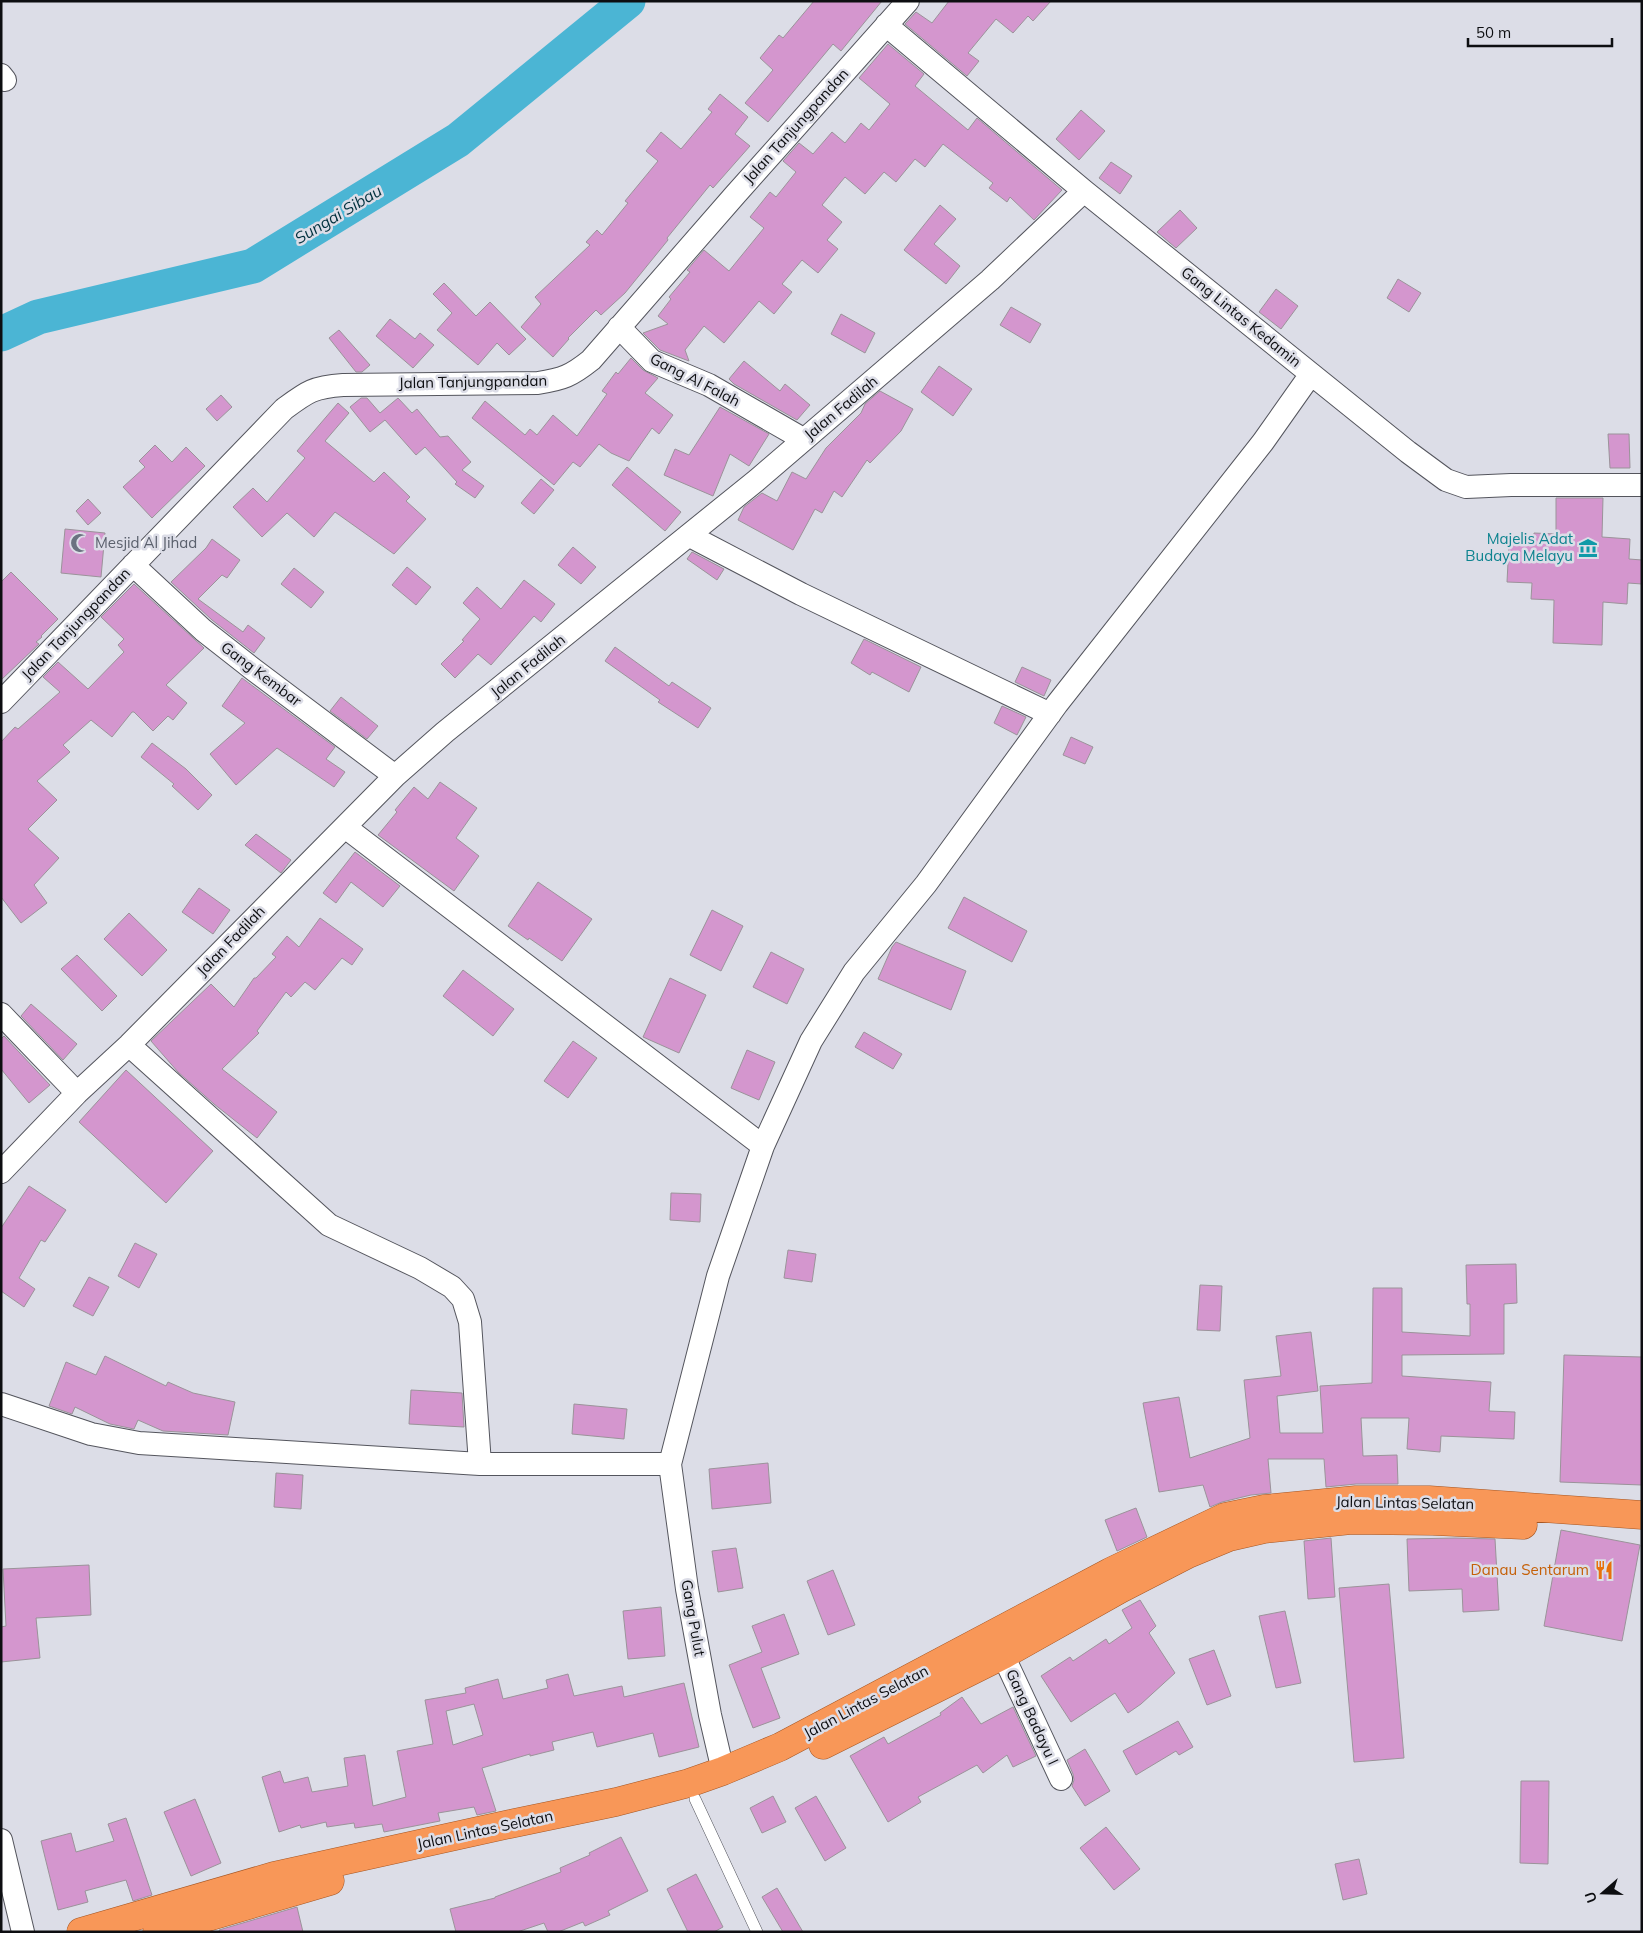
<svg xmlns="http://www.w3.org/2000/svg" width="1643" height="1933" font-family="Mulish,sans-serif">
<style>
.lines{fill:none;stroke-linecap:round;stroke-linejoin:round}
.river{stroke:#4bb5d4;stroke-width:35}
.building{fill:#d496ce;stroke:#9b939a;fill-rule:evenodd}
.service-casing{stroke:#54555d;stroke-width:12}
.minor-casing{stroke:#54555d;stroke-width:24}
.trunk-casing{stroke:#a45624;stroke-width:29}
.service{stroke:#fff;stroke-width:11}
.minor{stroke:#fff;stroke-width:22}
.trunk{stroke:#f89758;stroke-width:28}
.labels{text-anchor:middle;stroke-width:5;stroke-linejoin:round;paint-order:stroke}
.street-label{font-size:15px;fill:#0d0e11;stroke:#dcdde7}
.culture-label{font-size:15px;fill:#0d838f;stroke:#dcdde7;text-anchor:end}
.worship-label{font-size:15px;fill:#5b616d;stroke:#dcdde7;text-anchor:start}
.food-label{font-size:15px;fill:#c56008;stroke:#dcdde7;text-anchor:end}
.water-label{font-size:16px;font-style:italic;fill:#00303d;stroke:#dcdde7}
</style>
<rect width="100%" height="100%" fill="#dcdde7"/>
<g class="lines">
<path class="river" d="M1 334 38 317 253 266 458 140 628 1"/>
</g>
<path class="building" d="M814 1H882L841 51 833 44 768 122 745 103 773 70 760 58 779 35 783 38Z
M949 1H1051L1033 21 1028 16 1013 33 996 19 968 53 979 61 967 76 905 24 916 12 932 23Z
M888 44 924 74 915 86 968 130 977 118 1062 190 1034 220 1010 197 1007 202 989 188 993 183 943 144 925 167 915 159 896 182 884 172 865 194 845 177 822 205 842 222 827 240 838 249 818 273 802 260 782 284 792 292 774 314 759 301 724 343 704 326 685 350 689 361 660 350 643 333 668 324 658 316 671 299 669 297 690 272 687 270 704 250 729 271 764 228 750 217 770 192 776 197 796 172 783 161 799 143 813 154 832 132 845 143 861 123 869 130 890 104 859 78Z
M720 94 748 117 735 134 750 146 713 188 710 185 667 238 668 240 625 293 601 315 596 310 568 338 569 339 553 357 521 327 541 304 535 297 590 245 586 242 597 230 602 235 628 203 625 201 658 161 646 151 661 132 681 149 712 112 708 109Z
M1081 110 1105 131 1079 160 1056 139Z
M1111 162 1132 176 1120 194 1099 178Z
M940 205 956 219 934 244 960 266 946 284 904 250Z
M1180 210 1197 228 1176 248 1157 232Z
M1398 279 1421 293 1409 312 1387 298Z
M444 283 476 316 490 302 526 339 509 355 497 343 478 365 437 330 452 313 433 294Z
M1276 289 1298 306 1281 329 1259 312Z
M1011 307 1041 324 1030 343 1000 325Z
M841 314 875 333 865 353 831 334Z
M390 319 415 339 420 333 434 345 413 368 376 336Z
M339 330 370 365 362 372H356L329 338Z
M631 358 643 370 658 378 645 393 673 415 659 434 652 428 629 461 611 453 599 444 580 467 573 462 554 485 472 418 485 401 525 435 530 429 537 435 553 415 577 436 607 394 602 391 616 372 618 374Z
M744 361 780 391 785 384 810 405 797 420 734 384 729 379Z
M939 366 972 389 953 416 921 392Z
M880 391 913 409 901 431 870 463 867 460 842 497 834 491 822 513 815 509 793 550 738 520 744 507 762 493 777 501 792 472 806 479 826 448 861 413 865 404Z
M221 395 232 407 217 421 206 409Z
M361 398H367L380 413 398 398 412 413 417 409 440 437 448 436 471 462 462 470 484 486 475 498 455 484 457 482 425 447 416 455 385 420 370 432 350 407Z
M338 403 349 413 325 441 374 482 384 472 410 497 406 501 426 519 394 554 335 512 314 537 287 513 262 537 233 507 253 488 267 502 305 458 297 451Z
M720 407 769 434 749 466 730 454 713 496 664 475 675 449 689 455Z
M1608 434H1629L1630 468H1610Z
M155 445 172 462 186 447 205 466 152 518 123 487 145 467 139 461Z
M627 467 681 512 665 531 612 485Z
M541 479 554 490 534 514 521 503Z
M1556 498H1603L1602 537 1630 539 1629 559 1642 560V584L1628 583 1627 604 1603 602 1602 645 1553 643 1554 600 1531 599 1532 583 1507 582 1509 543 1533 544 1534 533 1556 534Z
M88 499 101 513 88 525 76 511Z
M65 529 105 533 101 577 61 573Z
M212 539 240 560 227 578 222 575 198 599 243 632 248 625 265 638 254 653 212 620 171 582 206 548Z
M573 547 596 567 581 584 558 565Z
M692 552 724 569 717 580 687 559Z
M407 567 431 587 416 605 392 585Z
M294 568 324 592 311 608 281 584Z
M11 572 58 619 41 636 42 637 36 642 39 644 1 680V582Z
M524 580 555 604 541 622 534 616 491 665 478 654 455 678 441 664 464 641 462 640 480 619 463 603 477 587 501 609Z
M134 584 204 648 166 685 187 703 173 720 168 716 153 731 134 712H132L112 737 91 720 63 745 70 752 37 781 57 800 28 829 59 858 34 885 47 903 21 923 1 897V742L15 727 18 729 60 692 43 677 58 662 88 689 124 652 118 645 124 639 101 617Z
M864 639 921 667 909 692 872 672 870 675 851 663Z
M615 647 669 686 672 682 711 708 698 728 658 702 660 700 605 661Z
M1022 667 1051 680 1044 696 1015 682Z
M242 678 335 747 326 759 345 772 334 787 277 748 236 785 210 754 245 723 222 706Z
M341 697 378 726 367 739 330 711Z
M1002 706 1026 717 1017 735 994 723Z
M1071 737 1093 747 1085 764 1063 755Z
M152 743 186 769 212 795 198 810 172 786 174 784 141 757Z
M440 782 477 808 456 838 479 856 454 891 378 835 397 812 395 810 414 787 428 799Z
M256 834 291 860 281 873 245 845Z
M355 852 400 886 383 907 351 882 336 903 323 893Z
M538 882 592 919 562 961 529 938 528 940 508 926Z
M199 888 230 910 213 934 182 912Z
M964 897 1027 931 1012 962 948 928Z
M712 910 743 926 721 971 690 955Z
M129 913 167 950 142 976 104 939Z
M320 918 363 949 352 965 342 958 315 990 305 982 291 997 286 992 257 1031 259 1033 222 1069 277 1112 257 1138 214 1104 178 1072 151 1041 211 984 234 1007 254 978H256L276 957 272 954 287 936 299 947Z
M896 942 966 971 951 1010 878 979 892 947Z
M771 952 804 969 787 1004 753 987Z
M77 955 117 996 102 1011 61 969Z
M463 970 514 1009 493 1036 443 996Z
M670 978 706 995 679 1053 643 1037Z
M31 1004 77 1044 63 1060 21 1016Z
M864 1032 902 1054 893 1069 855 1047Z
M4 1036 50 1085 29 1103 1 1069V1039Z
M573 1041 597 1058 568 1098 544 1081Z
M747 1050 775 1062 759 1100 731 1088Z
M126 1070 213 1151 166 1203 79 1122Z
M29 1186 66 1210 45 1242 41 1240 19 1278 35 1289 24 1307 1 1291V1228Z
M671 1193 701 1194 700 1222 670 1220Z
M135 1243 157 1254 139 1288 118 1276Z
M788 1250 816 1254 812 1282 784 1278Z
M1516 1264 1517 1303 1504 1304V1354L1402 1355V1376L1491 1382 1489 1411 1515 1412 1514 1439 1441 1436 1440 1452 1407 1449 1409 1418H1361L1363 1456 1397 1455 1398 1484H1356L1326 1487 1324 1459H1268L1271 1493 1251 1495 1222 1502 1210 1507 1203 1485 1159 1492 1143 1403 1179 1397 1190 1458 1250 1438 1244 1380 1281 1376 1276 1336 1311 1332 1318 1391 1277 1396 1280 1433H1323L1320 1386 1372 1383 1373 1288H1402V1332L1470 1336V1304H1467L1466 1265Z
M89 1277 109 1287 93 1316 73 1306Z
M1200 1285 1222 1286 1220 1331 1197 1330Z
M1564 1355 1642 1357V1485L1560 1482Z
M105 1356 166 1386 168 1382 193 1393 235 1402 228 1435 163 1431 138 1420 134 1429 110 1424 75 1407 72 1414 49 1406 66 1362 96 1375Z
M411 1390 462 1393 464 1427 409 1424Z
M574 1404 627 1409 624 1439 572 1434Z
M768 1463 771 1503 712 1509 709 1469Z
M276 1473 303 1475 301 1509 274 1507Z
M1136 1508 1147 1537 1117 1551 1105 1520Z
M1561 1530 1640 1545 1622 1641 1544 1626Z
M1331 1538 1335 1597 1308 1599 1304 1541Z
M1455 1538 1495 1539 1499 1610 1463 1612 1462 1589 1409 1591 1407 1539Z
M736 1548 743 1588 718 1592 712 1551Z
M89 1565 91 1615 36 1618 40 1658 1 1662V1627L6 1626 3 1569Z
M833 1570 855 1625 828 1635 807 1581Z
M1389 1584 1404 1758 1354 1762 1339 1588Z
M1140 1600 1156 1626 1149 1633 1175 1673 1141 1704 1128 1713 1115 1693 1071 1722 1041 1676 1070 1657 1073 1661 1106 1639 1109 1644 1132 1628 1122 1610Z
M661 1607 665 1656 628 1659 623 1611Z
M1285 1611 1301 1683 1276 1688 1259 1616Z
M784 1614 799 1654 761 1668 780 1718 753 1728 729 1665 762 1652 752 1626Z
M1214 1650 1231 1696 1207 1705 1189 1659Z
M568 1674 574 1696 622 1686 624 1697 684 1683 699 1747 659 1757 653 1733 597 1747 593 1732 552 1742 554 1750 530 1756V1754L482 1768 496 1811 477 1815 474 1807 438 1813 440 1821 384 1832 382 1824 355 1828 354 1823 327 1827 326 1822 301 1828 300 1825 279 1832 262 1777 280 1771 284 1783 308 1777 312 1792 348 1786 344 1758 365 1755 373 1806 406 1797 397 1751 433 1744 425 1700 466 1693 465 1688 498 1679 503 1699 548 1688 546 1680ZM474 1704 483 1735 453 1745 446 1711Z
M962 1697 981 1724 1013 1707 1036 1756 1013 1767 1007 1755 983 1773 977 1765 918 1797 921 1802 888 1822 850 1756 884 1737 888 1744 941 1715 940 1713Z
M1178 1721 1193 1747 1179 1755 1176 1751 1136 1775 1123 1751Z
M1085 1749 1110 1791 1085 1806 1072 1786 1074 1780 1073 1774 1067 1760Z
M1521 1781H1549L1548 1864 1520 1863Z
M773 1796 786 1822 762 1833 750 1808Z
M816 1796 846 1848 825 1861 795 1808Z
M195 1799 221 1863 191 1876 164 1812Z
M126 1818 152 1895 133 1901 126 1880 85 1891 88 1902 58 1910 41 1841 71 1833 76 1852 114 1841 108 1824Z
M1106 1827 1140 1869 1114 1890 1080 1848Z
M621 1837 648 1891 608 1911 610 1915 585 1926 583 1922 558 1932H548L544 1923 517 1932H456L450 1909 495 1898V1897L561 1872 560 1868 590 1855 589 1853Z
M1359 1859 1367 1894 1343 1900 1335 1864Z
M696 1874 723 1927 714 1932H688L667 1889Z
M777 1888 803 1932H783L762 1897Z
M297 1907 303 1932H220L219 1930Z"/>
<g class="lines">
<g class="service-casing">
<path id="service" d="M695 1799 757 1932"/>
</g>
<g class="minor-casing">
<path id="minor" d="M886 25 1084 191 1408 452 1446 480 1466 487 1511 485H1642
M1 75 5 80
M619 327 652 361 709 385 803 439
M690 536 801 594 1050 714
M133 565 203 630 254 670 395 776
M1 702 284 409C307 392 313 387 343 385L538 383C563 379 571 376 591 360L735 195 908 1
M345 827 763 1146
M1 1014 77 1093
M129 1045 329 1225 420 1268 452 1287 463 1299 470 1322 480 1464
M1 1172 77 1093 129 1045 395 776 445 732 757 480 990 280 1084 191
M1 1404 91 1434 139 1443 480 1464H670
M1003 1655 1061 1779
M723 1771 710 1715 687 1589 670 1464 718 1276 763 1146 811 1041 854 972 926 884 1057 704 1263 442 1311 374
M1 1840 23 1932"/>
</g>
<g class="trunk-casing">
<path id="trunk" d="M823 1745 1003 1655 1120 1589 1188 1554 1229 1537 1264 1529 1351 1520 1433 1521 1523 1525
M81 1932 274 1876 510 1824 616 1802 689 1783 723 1771 780 1747 1110 1572 1225 1517 1264 1509 1356 1500H1429L1642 1515
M157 1932 330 1881"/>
</g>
<use href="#service" class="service"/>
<use href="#minor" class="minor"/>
<use href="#trunk" class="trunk"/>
</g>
<defs>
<g id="mosque-bare" transform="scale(1.5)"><path d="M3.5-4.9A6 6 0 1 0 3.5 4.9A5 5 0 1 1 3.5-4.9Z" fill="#6b7280" stroke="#dcdde7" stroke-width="2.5" paint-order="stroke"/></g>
<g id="museum-bare" transform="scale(1.5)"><path d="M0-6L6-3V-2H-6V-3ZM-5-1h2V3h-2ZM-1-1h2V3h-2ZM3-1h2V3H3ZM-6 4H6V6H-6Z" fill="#0f9aa8" stroke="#dcdde7" stroke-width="2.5" paint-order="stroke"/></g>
<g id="restaurant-bare" transform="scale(1.5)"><path d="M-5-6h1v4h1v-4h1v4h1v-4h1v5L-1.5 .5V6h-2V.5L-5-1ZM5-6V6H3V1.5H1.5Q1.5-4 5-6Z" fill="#e8710a" stroke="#dcdde7" stroke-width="2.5" paint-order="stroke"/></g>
</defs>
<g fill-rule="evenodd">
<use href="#mosque-bare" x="80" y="543"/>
<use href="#museum-bare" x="1588" y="548"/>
<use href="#restaurant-bare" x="1604" y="1570"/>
</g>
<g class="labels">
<g class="street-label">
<text transform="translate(796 126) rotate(-48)" y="5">Jalan Tanjungpandan</text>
<text transform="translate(1241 317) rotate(39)" y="5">Gang Lintas Kedamin</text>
<text transform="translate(695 380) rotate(27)" y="5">Gang Al Falah</text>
<text transform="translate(473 382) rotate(-1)" y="5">Jalan Tanjungpandan</text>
<text transform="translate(841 408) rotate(-40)" y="5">Jalan Fadilah</text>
<text transform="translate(76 624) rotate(-46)" y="5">Jalan Tanjungpandan</text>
<text transform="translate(528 666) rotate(-39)" y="5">Jalan Fadilah</text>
<text transform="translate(261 674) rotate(37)" y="5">Gang Kembar</text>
<text transform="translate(231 941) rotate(-46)" y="5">Jalan Fadilah</text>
<text transform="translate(1405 1503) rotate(1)" y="5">Jalan Lintas Selatan</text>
<text transform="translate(693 1618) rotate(80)" y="5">Gang Pulut</text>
<text transform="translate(866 1702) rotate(-28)" y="5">Jalan Lintas Selatan</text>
<text transform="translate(1032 1717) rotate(65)" y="5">Gang Badayu I</text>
<text transform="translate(485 1830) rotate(-12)" y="5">Jalan Lintas Selatan</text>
</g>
<g class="culture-label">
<text x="1573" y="544">Majelis Adat<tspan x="1573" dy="17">Budaya Melayu</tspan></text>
</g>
<g class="worship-label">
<text x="95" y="548">Mesjid Al Jihad</text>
</g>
<g class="food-label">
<text x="1589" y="1575">Danau Sentarum</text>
</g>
<g class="water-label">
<text transform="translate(338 214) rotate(-31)" y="6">Sungai Sibau</text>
</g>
</g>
<rect width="1643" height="1933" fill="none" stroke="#0d0e11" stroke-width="5"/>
<g transform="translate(1603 1893) rotate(250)" stroke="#dcdde7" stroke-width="4" paint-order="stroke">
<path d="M0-4L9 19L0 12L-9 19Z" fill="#0d0e11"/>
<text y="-8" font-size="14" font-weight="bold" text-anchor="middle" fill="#0d0e11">U</text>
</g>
<path d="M1468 38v8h144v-8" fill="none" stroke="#0d0e11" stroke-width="2.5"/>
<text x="1476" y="38" font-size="15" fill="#0d0e11" stroke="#dcdde7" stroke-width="4" paint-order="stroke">50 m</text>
</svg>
